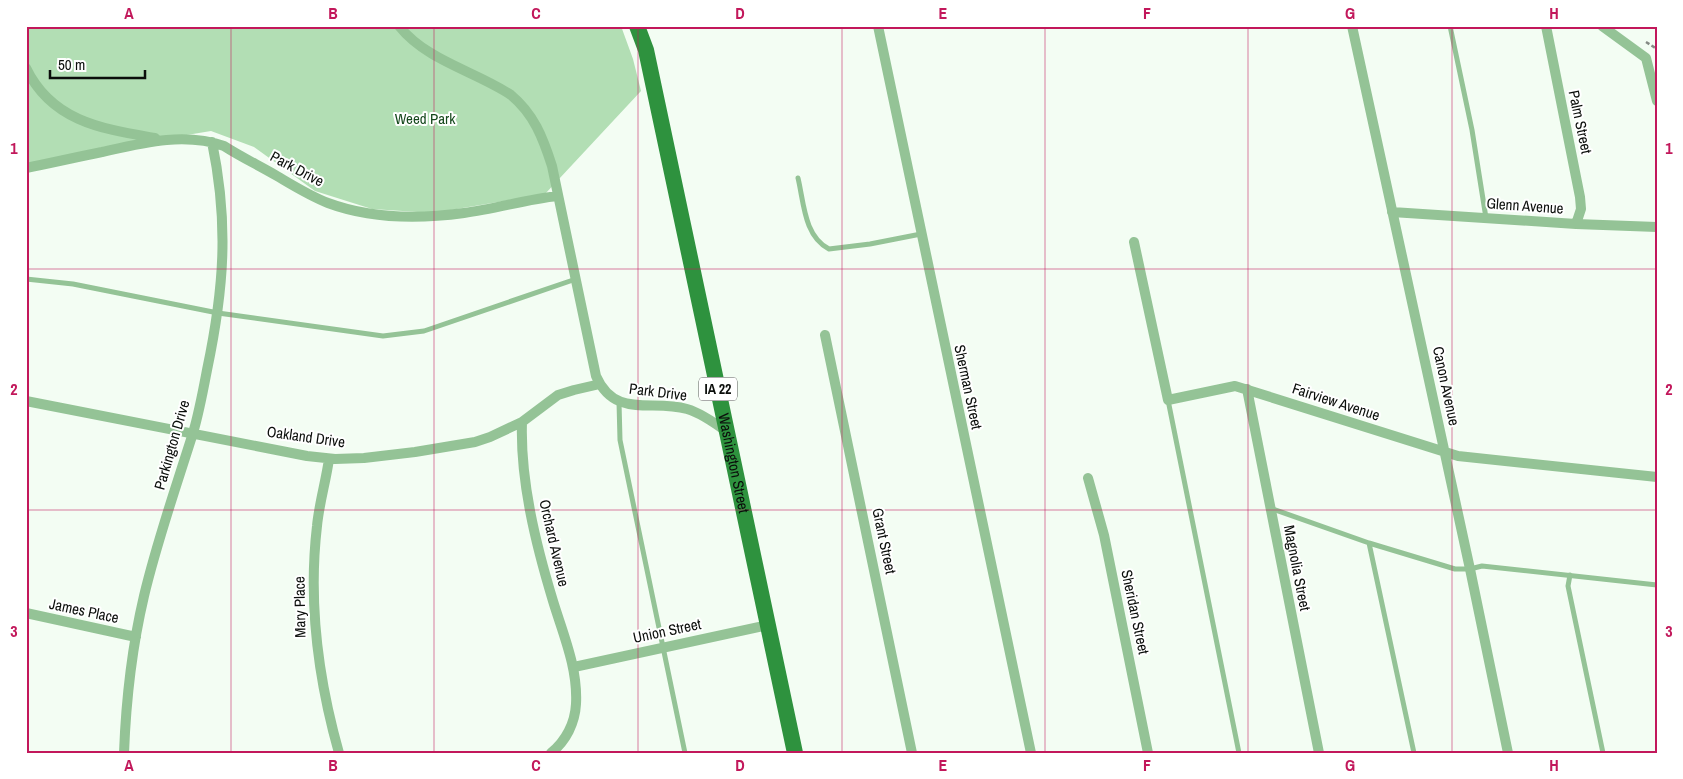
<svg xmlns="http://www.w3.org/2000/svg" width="1683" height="779" font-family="'Archivo Narrow',sans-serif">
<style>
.green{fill:#b2deb4}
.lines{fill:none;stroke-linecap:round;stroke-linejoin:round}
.path{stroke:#848a84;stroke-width:2.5;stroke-dasharray:4 2.5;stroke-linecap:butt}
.lane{stroke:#94c396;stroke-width:5}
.street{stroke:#94c396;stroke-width:10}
.primary{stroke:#2e923e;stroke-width:16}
.grid{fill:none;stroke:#c2185b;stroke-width:1;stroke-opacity:0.55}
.labels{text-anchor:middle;stroke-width:4;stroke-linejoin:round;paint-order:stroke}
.shield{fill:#fff;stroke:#545654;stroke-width:1}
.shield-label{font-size:14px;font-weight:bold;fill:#0b0e0b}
.park-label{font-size:15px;fill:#15481c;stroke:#fff}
.street-label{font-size:15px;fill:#0b0e0b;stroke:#fff}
.neatline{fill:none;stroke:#c2185b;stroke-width:2}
.grid-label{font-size:16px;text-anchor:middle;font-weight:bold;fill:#c2185b}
</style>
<rect width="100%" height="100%" fill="#f3fdf3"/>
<path class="green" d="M26 26H621L633 59 641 91 545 194 433 213 372 209 315 191 254 147 211 131 126 145 26 168Z"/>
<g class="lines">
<path class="path" d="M1646 42 1657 49"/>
<path class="lane" d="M1450 26 1472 130 1486 218
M798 178C804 203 804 236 829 249L870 244 921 234
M26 279 73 284 218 313 383 336 424 331 576 279
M1168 400 1239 753
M619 402 620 440 685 753
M1270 508 1369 543 1455 569H1470L1482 566 1657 585
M1369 543 1414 753
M1570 575 1568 586 1603 753"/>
<path class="street" d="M399 26C427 61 475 71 511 95 534 114 543 138 552 166L596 376C615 419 651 399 687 409 701 413 715 423 727 432
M878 26 1031 753
M1352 26 1470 569 1508 753
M1546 26 1580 197 1581 209 1576 224
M1602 26 1646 58 1657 101
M26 68C52 122 103 129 155 138
M26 168C51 163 77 157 102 152 142 143 184 132 224 146 241 157 260 166 277 176 294 186 310 196 328 203 371 219 420 219 464 213 496 209 527 199 558 196
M1392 212 1576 224 1657 227
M1134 242 1168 400 1235 386 1458 456 1657 477
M825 335 912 753
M1247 389 1319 753
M26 401 307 456 335 459 364 458 415 452 475 442 490 437 522 422 558 395 574 390 600 384
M522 422C520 481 536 545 553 601 563 634 578 668 576 704 575 723 566 741 551 753
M329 459C326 481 319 504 317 526 308 603 318 679 339 753
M1088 478 1104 535 1148 753
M26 613 136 637
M574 667 768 625
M124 753C126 700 132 647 144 596 157 541 176 487 193 433 199 413 203 391 207 370 224 289 229 224 212 142"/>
<path class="primary" id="s1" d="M637 26 646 50 795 753"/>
</g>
<path class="grid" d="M231 26V753M434 26V753M638 26V753M842 26V753M1045 26V753M1248 26V753M1452 26V753M26 269H1657M26 510H1657"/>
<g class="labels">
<rect class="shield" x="699" y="377.5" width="38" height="23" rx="4"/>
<g class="shield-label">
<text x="718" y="394">IA 22</text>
</g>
<g class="park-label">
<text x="425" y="124">Weed Park</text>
</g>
<g class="street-label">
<text transform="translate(1580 122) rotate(78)" y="5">Palm Street</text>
<text transform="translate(297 169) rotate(28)" y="5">Park Drive</text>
<text transform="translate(1525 206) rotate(4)" y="5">Glenn Avenue</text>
<text transform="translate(1446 386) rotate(78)" y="5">Canon Avenue</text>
<text transform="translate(968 387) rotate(78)" y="5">Sherman Street</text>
<text transform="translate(658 392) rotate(7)" y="5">Park Drive</text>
<text transform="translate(1336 402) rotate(18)" y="5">Fairview Avenue</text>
<text transform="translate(306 437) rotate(8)" y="5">Oakland Drive</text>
<text transform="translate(172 445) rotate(-74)" y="5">Parkington Drive</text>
<text dy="5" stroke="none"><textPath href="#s1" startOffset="448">Washington Street</textPath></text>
<text transform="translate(884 541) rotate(78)" y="5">Grant Street</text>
<text transform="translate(554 543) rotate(77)" y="5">Orchard Avenue</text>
<text transform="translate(1297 568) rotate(79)" y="5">Magnolia Street</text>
<text transform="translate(300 607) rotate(-91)" y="5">Mary Place</text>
<text transform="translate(84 611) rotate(12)" y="5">James Place</text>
<text transform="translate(1135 612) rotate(78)" y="5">Sheridan Street</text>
<text transform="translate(667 631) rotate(-12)" y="5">Union Street</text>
</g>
</g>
<rect width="1683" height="779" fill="none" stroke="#ffffff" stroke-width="55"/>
<path d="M50 70v8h95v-8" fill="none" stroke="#0b0e0b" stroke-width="2.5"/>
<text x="58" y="70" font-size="15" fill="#0b0e0b" stroke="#ffffff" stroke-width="4" paint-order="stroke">50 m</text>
<rect x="28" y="28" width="1628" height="724" class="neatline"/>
<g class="grid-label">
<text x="129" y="19">A</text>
<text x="333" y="19">B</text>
<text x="536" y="19">C</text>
<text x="740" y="19">D</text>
<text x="943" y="19">E</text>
<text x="1147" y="19">F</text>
<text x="1350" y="19">G</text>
<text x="1554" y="19">H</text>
<text x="14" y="154">1</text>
<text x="1669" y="154">1</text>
<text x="14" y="395">2</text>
<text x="1669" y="395">2</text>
<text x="14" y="637">3</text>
<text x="1669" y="637">3</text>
<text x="129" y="771">A</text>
<text x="333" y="771">B</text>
<text x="536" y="771">C</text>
<text x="740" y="771">D</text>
<text x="943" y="771">E</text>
<text x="1147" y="771">F</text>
<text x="1350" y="771">G</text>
<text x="1554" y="771">H</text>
</g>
</svg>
